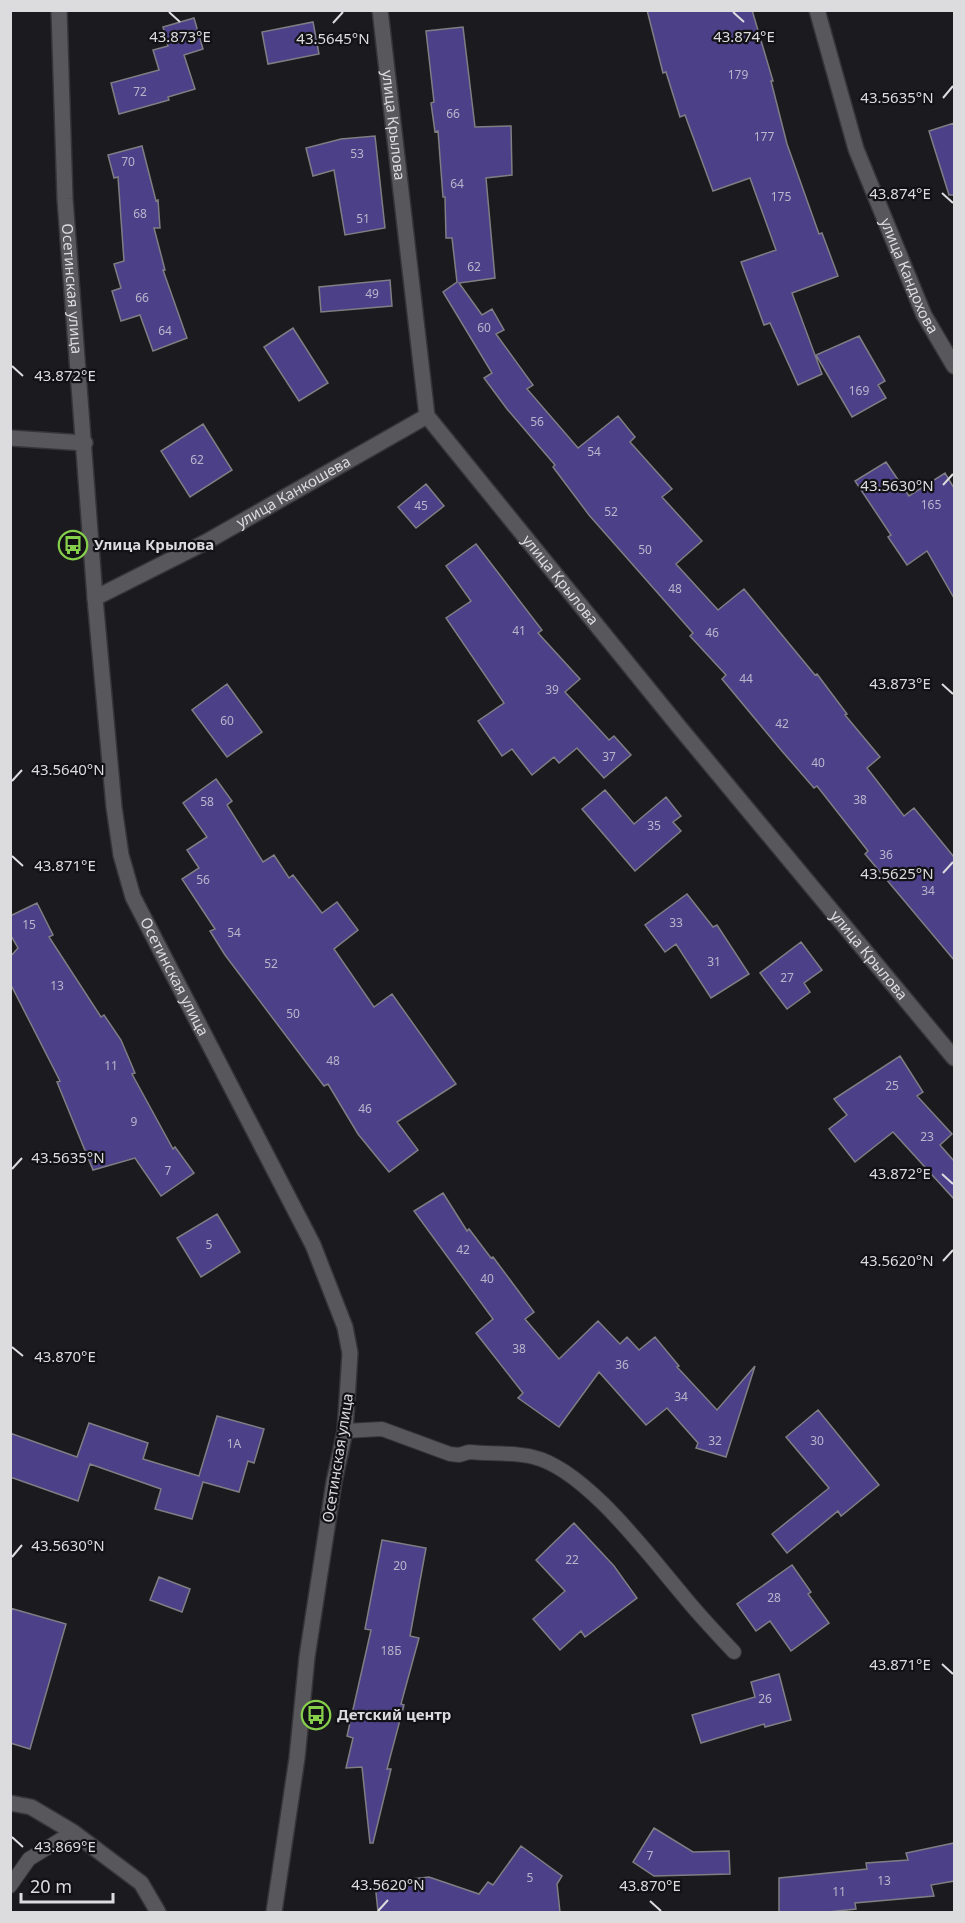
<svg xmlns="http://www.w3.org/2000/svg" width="965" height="1923" font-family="'Noto Sans',sans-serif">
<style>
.building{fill:#4c4089;stroke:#7e7e83;stroke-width:1.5}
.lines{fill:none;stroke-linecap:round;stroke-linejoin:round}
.lane-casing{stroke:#353538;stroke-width:16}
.street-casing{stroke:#353538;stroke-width:18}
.lane{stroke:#57575c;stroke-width:14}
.street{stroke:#57575c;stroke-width:15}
.ticks{fill:none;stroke:#dcdcdf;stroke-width:2}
.labels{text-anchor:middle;stroke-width:4.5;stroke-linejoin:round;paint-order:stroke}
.number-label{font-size:12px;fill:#b8b5ca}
.street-label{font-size:15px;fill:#dcdcdf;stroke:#121216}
.poi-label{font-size:15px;font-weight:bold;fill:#dcdcdf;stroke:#121216;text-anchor:start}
.ticks-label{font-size:15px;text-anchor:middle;fill:#dcdcdf;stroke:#121216;stroke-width:4.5;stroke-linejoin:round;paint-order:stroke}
</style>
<rect width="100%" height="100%" fill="#1b1b1f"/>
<path class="building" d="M647 10H752L773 81H771L787 144 819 234 822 233 838 276 792 293 822 374 798 385 770 323 764 325 741 262 776 250 750 178 713 191 685 115 680 117 666 72 663 73Z
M194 18 203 49 184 55 195 89 168 97 169 100 119 114 111 83 159 70 153 50 168 46 163 27Z
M313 22 319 54 268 64 262 32Z
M463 27 475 127 511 126 512 175 486 178 495 278 459 283 482 315 492 309 504 330 496 334 533 385 527 389 578 448 618 416 635 437 630 442 672 489 662 497 702 541 676 564 718 610 744 589 815 675 817 674 847 714 845 715 880 757 867 768 904 816 914 808 954 857V960L865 854 868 851 817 786 814 788 781 750 722 679 726 675 690 636 693 633 589 515 553 467 555 465 507 409 484 378 492 373 443 292 457 282 452 238H446L445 197H443L438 131 435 132 431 103 434 102 426 31Z
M954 123V195H949L929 131Z
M375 136 385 228 345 235 334 170 313 176 306 148 341 139Z
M142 146 156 201 158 200 160 228H154L165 270H163L187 338 153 351 140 315 121 321 112 291 121 288 114 264 124 261 118 177 114 178 108 155Z
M390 280 392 306 321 312 319 287Z
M293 328 328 383 299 401 264 347Z
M859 336 885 381 878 385 886 398 852 417 816 355Z
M203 424 232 470 190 497 161 451Z
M886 462 909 496 945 473 954 488V598L927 551 907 565 888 537 891 535 855 481Z
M426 484 444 506 416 528 398 507Z
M476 544 542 630 538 633 580 679 565 692 609 740 614 736 631 755 604 778 577 748 559 763 554 757 532 775 512 749 502 756 478 721 504 703 446 618 471 601 446 566Z
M227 684 262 732 227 757 192 710Z
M216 779 232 801 227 805 263 862 274 855 289 878 293 875 322 913 337 902 358 930 334 949 374 1007 392 994 456 1084 397 1122 418 1150 389 1172 358 1134 328 1084 324 1086 225 955 210 931 215 929 182 879 199 868 187 850 207 837 183 803Z
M605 790 634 824 666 797 681 816 673 822 681 831 635 871 582 809Z
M687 894 713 927 717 925 749 974 711 998 676 944 665 952 645 925Z
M37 903 53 935 49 937 101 1017 104 1015 121 1040 135 1073 132 1074 173 1149 175 1147 194 1173 161 1196 135 1158 93 1170 57 1082 60 1081 10 983V957L18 948 10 934V916Z
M801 942 822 970 804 983 810 992 787 1009 760 973Z
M900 1056 923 1092 917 1096 952 1134 940 1145 954 1161V1199L893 1132 855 1162 829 1129 847 1115 834 1099Z
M443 1193 467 1231 469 1229 491 1258 493 1257 534 1312 525 1319 559 1359 598 1321 620 1344 627 1337 639 1350 655 1337 679 1366 677 1367 717 1410 755 1366 726 1457 696 1448 698 1443 667 1408 646 1425 599 1372 559 1427 518 1398 523 1393 476 1333 493 1319 414 1211Z
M217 1214 240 1252 201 1277 177 1238Z
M818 1410 879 1485 841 1516 838 1511 787 1553 772 1534 829 1488 786 1437Z
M217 1416 264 1429 254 1463 248 1461 239 1492 203 1482 192 1519 155 1509 161 1489 90 1464 78 1501 10 1477V1433L77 1457 89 1423 148 1443 143 1459 199 1476Z
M574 1523 614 1566 637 1598 585 1637 581 1631 560 1650 533 1619 565 1591 536 1560Z
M382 1540 426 1548 410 1636 419 1638 401 1704 404 1705 387 1769H391L373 1843H370L362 1767 346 1768 353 1738 347 1736 371 1630 365 1629Z
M792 1565 811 1592 808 1594 829 1623 791 1651 770 1621 756 1631 737 1604Z
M159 1577 190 1589 182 1612 150 1600Z
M10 1608 66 1624 30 1749 10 1743Z
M779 1674 791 1720 765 1727 764 1724 701 1743 692 1715 755 1697 751 1682Z
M654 1828 693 1852 729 1851 730 1874 654 1876 633 1862Z
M954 1843V1881L931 1885 934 1896 855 1903 856 1909 828 1912H779V1878L867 1869 866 1863 908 1860 906 1853Z
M521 1846 562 1876 557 1884 560 1912H378L375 1883 429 1877 479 1894 488 1882 493 1885Z"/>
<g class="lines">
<g class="lane-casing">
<path id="lane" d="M345 1431 382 1429 450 1454 459 1455 469 1452C489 1454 513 1452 533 1457 585 1469 648 1554 682 1594 698 1614 716 1633 734 1652
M10 1886 29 1859 73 1832"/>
</g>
<g class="street-casing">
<g id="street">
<path id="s1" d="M59 10 65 199 95 598 114 807 121 855 133 897 313 1245 345 1327 350 1353 345 1431 334 1482 307 1657 297 1758 274 1912"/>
<path id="s2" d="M380 10 427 416 680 728 954 1058"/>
<path id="s3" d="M817 10 856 149 924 315 954 366"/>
<path d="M10 438 85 443"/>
<path id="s4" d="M95 598 206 542 427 416"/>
<path d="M10 1803 31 1807 73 1832 141 1883 158 1912"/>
</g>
</g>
<use href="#lane" class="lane"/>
<use href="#street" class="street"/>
</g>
<path class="ticks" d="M169 12 180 22M733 12 744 22M333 23 343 12M943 98 953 86M942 193 953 203M12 366 23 376M943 485 953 474M942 684 953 694M12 781 22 770M12 856 23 866M943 873 953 862M12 1169 22 1158M942 1174 953 1184M943 1261 953 1250M12 1347 23 1356M12 1557 22 1545M942 1664 953 1674M12 1837 23 1847M650 1901 661 1911M378 1911 388 1900"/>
<defs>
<g id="bus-ring" transform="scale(1.5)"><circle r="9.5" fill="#121216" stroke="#86cf4b" stroke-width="1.5"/><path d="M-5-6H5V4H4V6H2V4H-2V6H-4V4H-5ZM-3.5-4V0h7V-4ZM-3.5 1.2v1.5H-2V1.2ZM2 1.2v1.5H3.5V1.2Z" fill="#86cf4b"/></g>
</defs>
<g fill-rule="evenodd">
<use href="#bus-ring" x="73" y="545"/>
<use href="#bus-ring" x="316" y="1715"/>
</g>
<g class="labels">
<g class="number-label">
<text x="738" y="79">179</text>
<text x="140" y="96">72</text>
<text x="453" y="118">66</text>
<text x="764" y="141">177</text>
<text x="357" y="158">53</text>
<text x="128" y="166">70</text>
<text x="457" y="188">64</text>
<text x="781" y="201">175</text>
<text x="140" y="218">68</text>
<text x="363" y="223">51</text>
<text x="474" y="271">62</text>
<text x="372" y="298">49</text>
<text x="142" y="302">66</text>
<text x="484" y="332">60</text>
<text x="165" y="335">64</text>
<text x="859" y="395">169</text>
<text x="537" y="426">56</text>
<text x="594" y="456">54</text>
<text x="197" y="464">62</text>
<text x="931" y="509">165</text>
<text x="421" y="510">45</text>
<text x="611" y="516">52</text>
<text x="645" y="554">50</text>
<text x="675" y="593">48</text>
<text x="519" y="635">41</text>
<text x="712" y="637">46</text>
<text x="746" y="683">44</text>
<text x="552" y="694">39</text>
<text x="227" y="725">60</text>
<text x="782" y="728">42</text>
<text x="609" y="761">37</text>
<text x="818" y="767">40</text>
<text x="860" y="804">38</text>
<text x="207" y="806">58</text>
<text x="654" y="830">35</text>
<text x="886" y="859">36</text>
<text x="203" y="884">56</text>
<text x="928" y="895">34</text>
<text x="676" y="927">33</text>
<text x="29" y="929">15</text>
<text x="234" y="937">54</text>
<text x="714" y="966">31</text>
<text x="271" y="968">52</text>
<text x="787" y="982">27</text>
<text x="57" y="990">13</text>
<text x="293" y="1018">50</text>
<text x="333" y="1065">48</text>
<text x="111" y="1070">11</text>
<text x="892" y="1090">25</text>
<text x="365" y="1113">46</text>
<text x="134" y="1126">9</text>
<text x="927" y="1141">23</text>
<text x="168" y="1175">7</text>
<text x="209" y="1249">5</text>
<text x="463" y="1254">42</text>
<text x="487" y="1283">40</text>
<text x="519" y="1353">38</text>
<text x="622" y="1369">36</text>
<text x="681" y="1401">34</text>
<text x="715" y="1445">32</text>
<text x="817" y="1445">30</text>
<text x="234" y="1448">1А</text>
<text x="572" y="1564">22</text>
<text x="400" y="1570">20</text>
<text x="774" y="1602">28</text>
<text x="391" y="1655">18Б</text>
<text x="765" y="1703">26</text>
<text x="650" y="1860">7</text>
<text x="530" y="1882">5</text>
<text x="884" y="1885">13</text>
<text x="839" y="1896">11</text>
</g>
<g class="street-label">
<text dy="5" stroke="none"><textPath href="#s2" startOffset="116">улица Крылова</textPath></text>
<text dy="5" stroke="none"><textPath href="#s3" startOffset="282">улица Кандохова</textPath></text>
<text dy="5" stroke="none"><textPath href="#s1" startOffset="279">Осетинская улица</textPath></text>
<text dy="5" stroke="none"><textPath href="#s4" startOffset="225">улица Канкошева</textPath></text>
<text dy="5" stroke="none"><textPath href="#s2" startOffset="620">улица Крылова</textPath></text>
<text dy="5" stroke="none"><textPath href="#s2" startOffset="1106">улица Крылова</textPath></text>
<text dy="5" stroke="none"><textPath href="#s1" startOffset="981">Осетинская улица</textPath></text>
<text transform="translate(338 1458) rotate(-81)" y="5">Осетинская улица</text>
</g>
<g class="poi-label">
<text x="94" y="550">Улица Крылова</text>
<text x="337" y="1720">Детский центр</text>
</g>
</g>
<g class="ticks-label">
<text x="180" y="42">43.873°E</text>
<text x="744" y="42">43.874°E</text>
<text x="333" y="44">43.5645°N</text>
<text x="897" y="103">43.5635°N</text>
<text x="900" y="199">43.874°E</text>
<text x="65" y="381">43.872°E</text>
<text x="897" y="491">43.5630°N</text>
<text x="900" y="689">43.873°E</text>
<text x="68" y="775">43.5640°N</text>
<text x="65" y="871">43.871°E</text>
<text x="897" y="879">43.5625°N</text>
<text x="68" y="1163">43.5635°N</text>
<text x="900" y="1179">43.872°E</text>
<text x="897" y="1266">43.5620°N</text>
<text x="65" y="1362">43.870°E</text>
<text x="68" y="1551">43.5630°N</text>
<text x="900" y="1670">43.871°E</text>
<text x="65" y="1852">43.869°E</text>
<text x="388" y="1890">43.5620°N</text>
<text x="650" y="1891">43.870°E</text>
</g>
<rect width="965" height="1923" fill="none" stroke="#dcdcdf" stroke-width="24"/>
<path d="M21 1893v9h92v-9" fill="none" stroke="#dcdcdf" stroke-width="3"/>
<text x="30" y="1893" font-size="18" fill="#dcdcdf" stroke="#121216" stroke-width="4.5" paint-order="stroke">20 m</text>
</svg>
